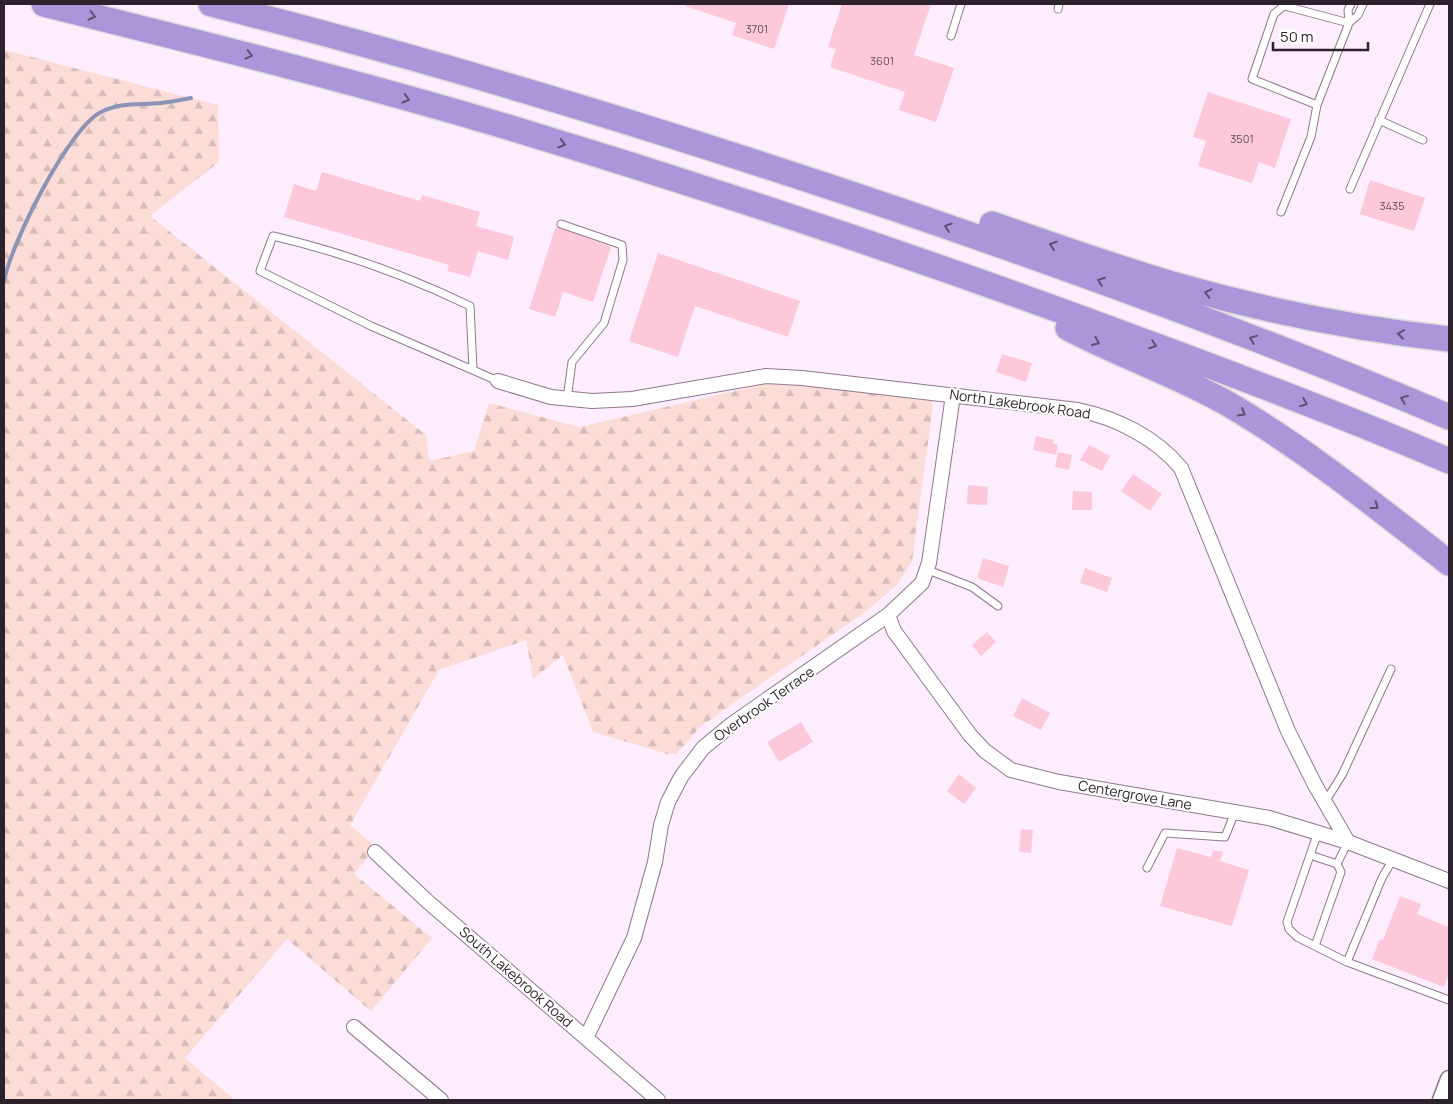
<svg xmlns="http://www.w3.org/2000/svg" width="1453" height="1104" font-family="Manrope,sans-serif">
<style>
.forest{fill:url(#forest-firs)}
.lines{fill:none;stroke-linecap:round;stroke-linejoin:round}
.stream{stroke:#8c94b5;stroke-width:4}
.building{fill:#fdc8d9}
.service-casing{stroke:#90778f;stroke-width:9}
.minor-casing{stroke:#90778f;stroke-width:16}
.tertiary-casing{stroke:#90778f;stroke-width:19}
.motorway-casing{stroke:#dddcdd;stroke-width:28}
.service{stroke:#fff;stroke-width:7}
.minor{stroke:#fff;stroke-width:14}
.tertiary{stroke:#fff;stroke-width:16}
.motorway{stroke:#ab96d9;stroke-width:25}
.oneway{stroke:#5f5071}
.labels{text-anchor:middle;stroke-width:4;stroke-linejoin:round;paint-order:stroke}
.number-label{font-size:11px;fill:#604c56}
.street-label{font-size:14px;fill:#2c222b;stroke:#fff}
</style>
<defs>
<pattern id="forest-firs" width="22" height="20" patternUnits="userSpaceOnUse" patternTransform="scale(1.25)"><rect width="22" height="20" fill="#fcdcd7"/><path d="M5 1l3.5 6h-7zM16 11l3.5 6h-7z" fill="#d8bcb9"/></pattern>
</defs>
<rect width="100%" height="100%" fill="#feedfd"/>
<path class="forest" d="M4 50 218 105 219 162 150 216 426 435 429 461 474 451 489 403 579 427 784 380 931 396 933 405 912 561 897 585 861 615 722 711 699 728 677 754H667L593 732 563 655 533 679 526 640 439 670 350 825 376 847 354 874 432 938 371 1011 287 939 185 1058 235 1100H4Z"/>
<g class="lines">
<path class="stream" d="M4 281C11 244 68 129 101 112 119 102 141 105 161 103 171 102 181 100 191 98"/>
</g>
<path class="building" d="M685 4H789L774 49 732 35 736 23 685 6Z
M842 4H931L914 55 954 68 936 122 899 110 905 92 830 67 836 49 828 47Z
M1208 92 1291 119 1275 168 1259 162 1252 183 1198 166 1206 141 1193 137Z
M322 172 420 201 422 195 480 212 476 226 514 237 508 260 478 251 470 277 447 271 449 265 284 217 294 184 316 191Z
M1370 180 1425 198 1414 231 1360 214Z
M556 226 611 247 593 302 563 292 555 317 529 309Z
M658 253 800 301 788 337 695 306 678 357 629 341Z
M1002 354 1032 363 1026 382 996 372Z
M1036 436 1054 440 1053 444 1058 445 1056 455 1033 450Z
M1089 445 1110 456 1102 471 1080 460Z
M1058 452 1072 455 1069 470 1055 467Z
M1133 474 1162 494 1150 511 1121 491Z
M968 485 988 487 987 505 967 504Z
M1073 491 1092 492V510H1072Z
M983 558 1009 566 1003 587 977 578Z
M1085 568 1112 578 1107 592 1080 583Z
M987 632 996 642 981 656 972 645Z
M1022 698 1050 713 1041 730 1013 716Z
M801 722 813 742 779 762 767 742Z
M959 774 976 788 964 804 947 791Z
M1021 829 1033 830 1031 853 1019 852Z
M1177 848 1211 857 1213 850 1223 852 1220 861 1249 870 1232 926 1160 906Z
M1400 896 1421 904 1417 914 1449 927V974L1444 987 1372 959 1380 939 1383 940Z"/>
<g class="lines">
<g class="service-casing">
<path id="service" d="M1351 4 1348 10 1349 23 1358 15 1363 4
M1285 6 1349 23 1317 105
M1058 9 1059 4
M951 36 961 4
M1379 120 1423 140
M1350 189 1430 4
M1281 212 1311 137 1317 105 1252 79 1274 14 1286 4
M561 224 622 245 623 260 604 323 572 362 567 399
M473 370 470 306C408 276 341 252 273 236L260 271 371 326 498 381
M928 570 972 587 998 606
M1325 802 1342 775 1391 669
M1318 832 1287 922 1289 929 1297 937 1347 962 1449 1000
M1310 855 1337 864 1341 872 1315 946
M1337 864 1348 842
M1147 868 1165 833 1225 837 1235 812
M1347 962 1382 878 1393 859"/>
</g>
<g class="minor-casing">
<path id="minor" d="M498 381 551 397 592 401 632 399 766 376 802 378 1078 410C1117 418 1156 438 1181 468L1288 731 1315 785 1348 842
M888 615 894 631 970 735 985 751 1011 770 1059 782 1269 818 1348 842 1449 881
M375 852 427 901 658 1100
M354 1027 441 1100
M586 1038 634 938 655 862 661 825 668 802 681 777 703 748 732 724 888 615 922 583 929 563 953 395"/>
</g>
<g class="tertiary-casing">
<path id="tertiary" d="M1441 1100 1449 1079"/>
</g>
<g class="motorway-casing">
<path id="motorway" d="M44 4C201 43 357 82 511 128 717 190 922 259 1124 334 1233 374 1342 415 1449 461
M211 4C442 62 671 133 896 209 1083 273 1268 340 1449 417
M992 224C1052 245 1111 266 1172 284 1262 310 1355 329 1449 339
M1068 328C1121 356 1178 375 1230 405 1308 451 1378 508 1449 563"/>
</g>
<use href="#service" class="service"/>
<use href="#minor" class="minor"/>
<use href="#tertiary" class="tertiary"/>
<use href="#motorway" class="motorway"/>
</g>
<defs><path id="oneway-chevron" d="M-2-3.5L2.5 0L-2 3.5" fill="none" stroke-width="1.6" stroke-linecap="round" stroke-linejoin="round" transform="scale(1.25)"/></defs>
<g class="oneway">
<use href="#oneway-chevron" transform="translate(92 16) rotate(14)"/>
<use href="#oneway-chevron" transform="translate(249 55) rotate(14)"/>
<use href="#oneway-chevron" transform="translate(406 99) rotate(16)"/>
<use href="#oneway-chevron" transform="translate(562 144) rotate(17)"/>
<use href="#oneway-chevron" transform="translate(948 227) rotate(-161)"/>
<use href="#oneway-chevron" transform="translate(1053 245) rotate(-161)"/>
<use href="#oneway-chevron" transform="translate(1101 281) rotate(-160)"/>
<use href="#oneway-chevron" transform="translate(1208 293) rotate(-166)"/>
<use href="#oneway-chevron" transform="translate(1401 334) rotate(-172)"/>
<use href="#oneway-chevron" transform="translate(1253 339) rotate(-158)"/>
<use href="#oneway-chevron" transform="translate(1096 342) rotate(24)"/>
<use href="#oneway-chevron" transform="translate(1153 345) rotate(20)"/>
<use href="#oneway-chevron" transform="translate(1404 399) rotate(-158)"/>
<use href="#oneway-chevron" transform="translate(1304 403) rotate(22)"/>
<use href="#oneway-chevron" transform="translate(1242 413) rotate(31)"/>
<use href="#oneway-chevron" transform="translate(1375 506) rotate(37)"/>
</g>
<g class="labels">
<g class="number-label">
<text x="757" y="33">3701</text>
<text x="882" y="65">3601</text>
<text x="1242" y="143">3501</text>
<text x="1392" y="210">3435</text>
</g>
<g class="street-label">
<text transform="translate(1020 404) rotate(8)" y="5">North Lakebrook Road</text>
<text transform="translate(764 704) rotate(-35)" y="5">Overbrook Terrace</text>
<text transform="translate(1135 795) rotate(10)" y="5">Centergrove Lane</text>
<text transform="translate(516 977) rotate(41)" y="5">South Lakebrook Road</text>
</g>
</g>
<rect width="1453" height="1104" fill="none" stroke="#2c222b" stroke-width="10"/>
<path d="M1273 42v8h95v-8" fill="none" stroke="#2c222b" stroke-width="2.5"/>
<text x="1280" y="42" font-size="15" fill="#2c222b" stroke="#ffffff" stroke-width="4" paint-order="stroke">50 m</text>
</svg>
